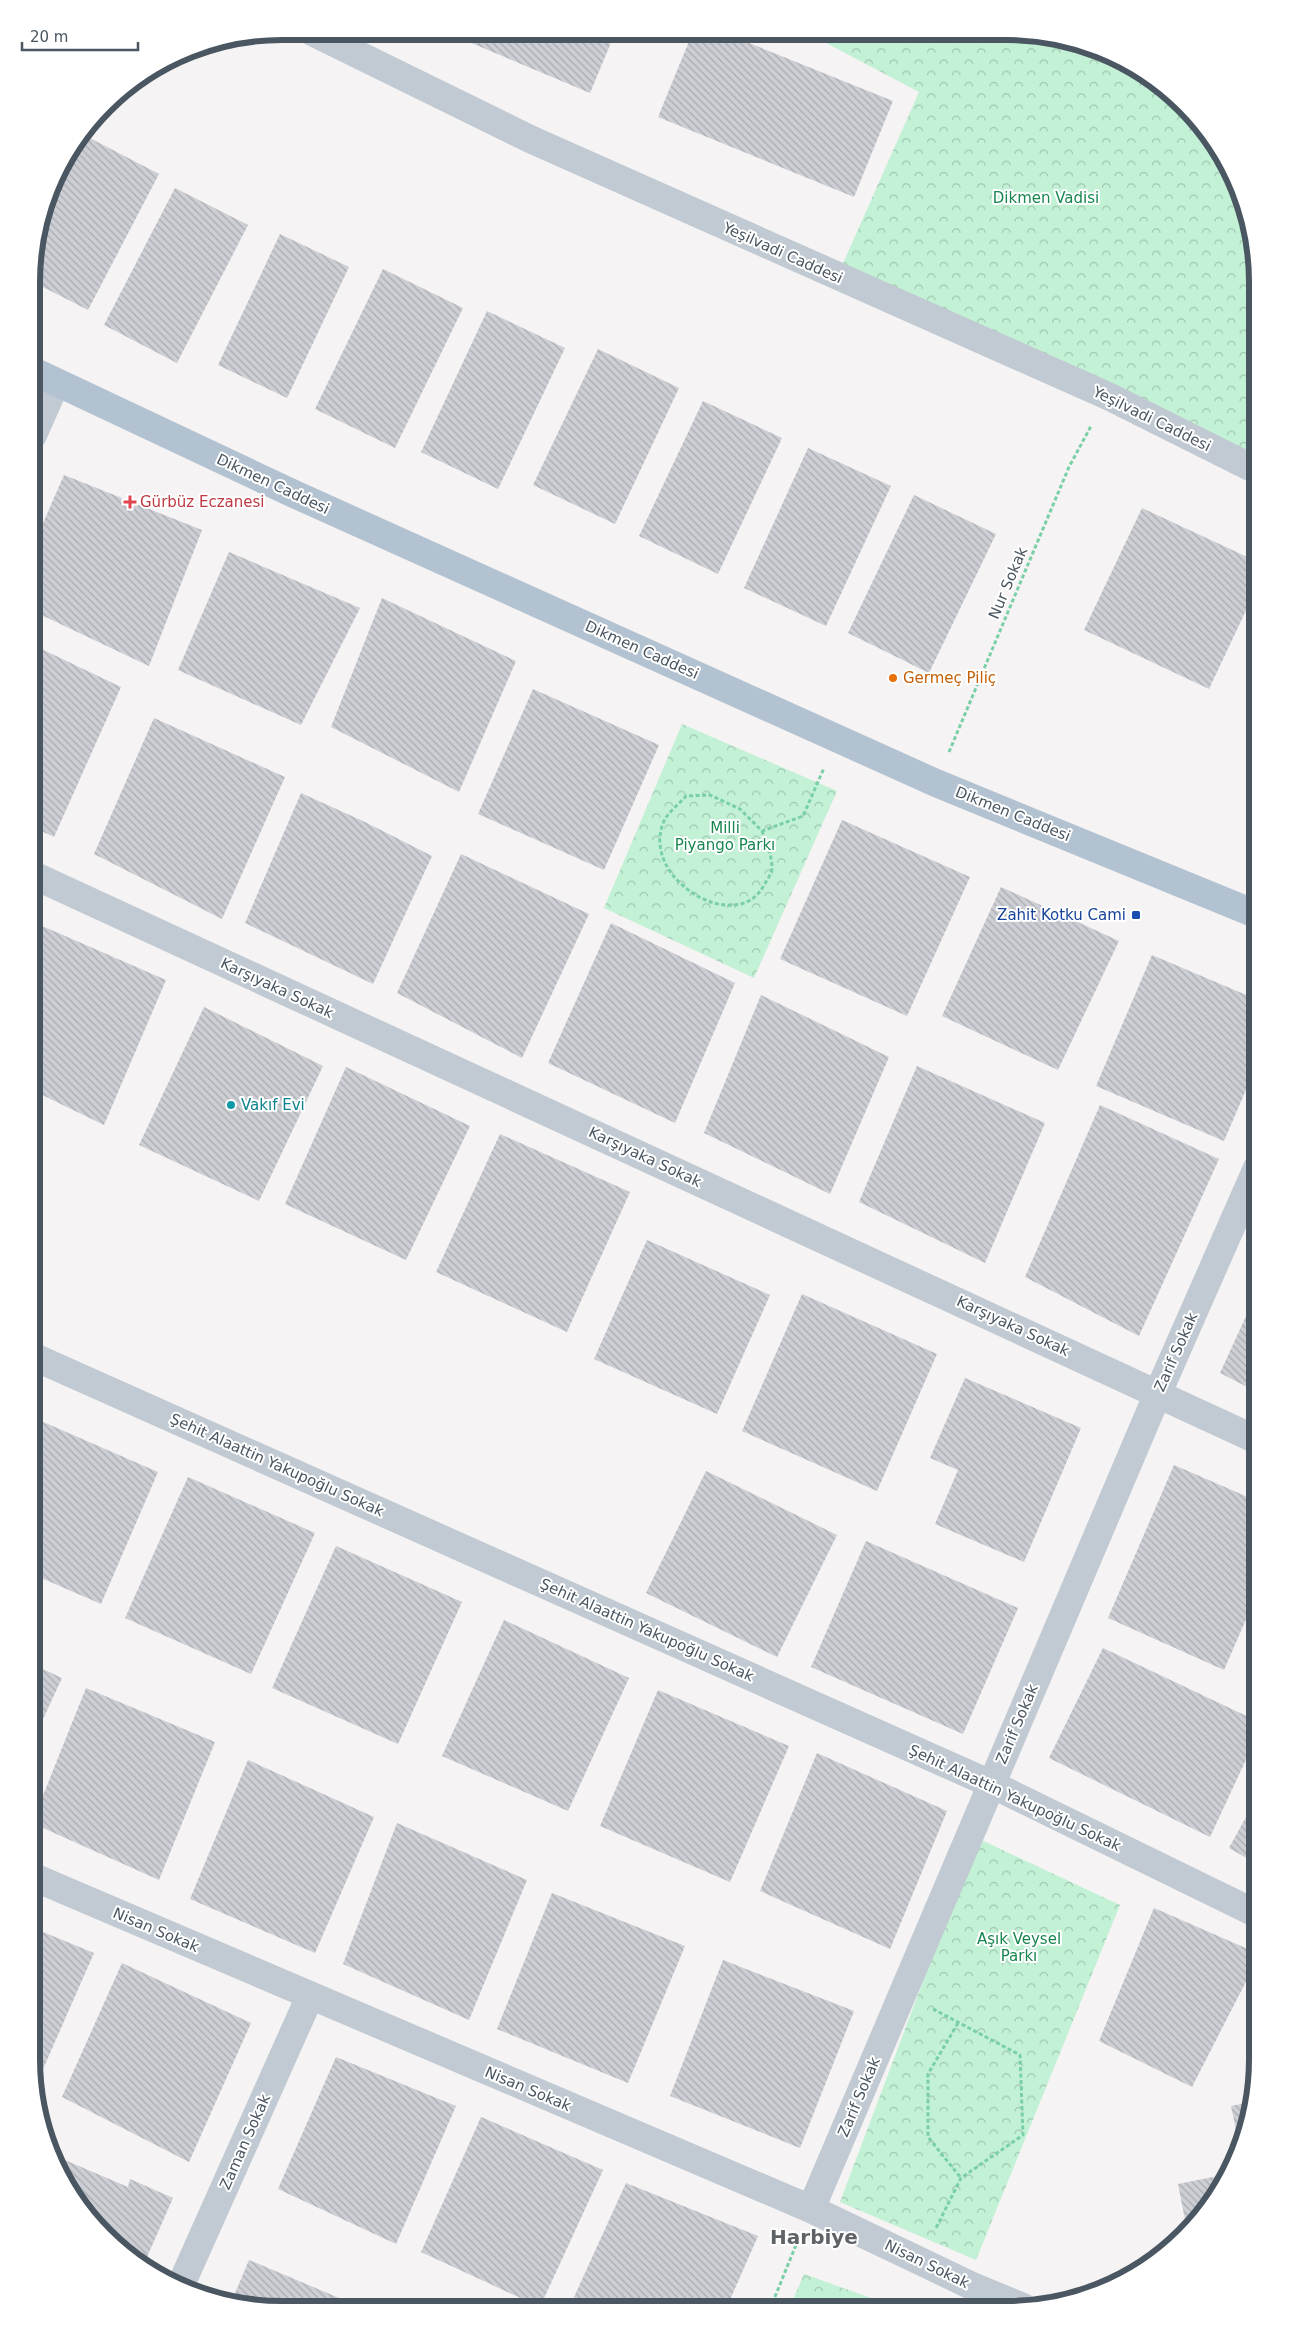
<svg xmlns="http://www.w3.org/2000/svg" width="1289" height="2341" font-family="'DejaVu Sans',sans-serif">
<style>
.park{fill:url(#park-crowns)}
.building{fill:url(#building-back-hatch)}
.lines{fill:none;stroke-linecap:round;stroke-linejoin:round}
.path{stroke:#7ad0a6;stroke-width:3;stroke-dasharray:4 2.5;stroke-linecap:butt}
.street{stroke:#c1cad2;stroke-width:28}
.primary{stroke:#b3c2d1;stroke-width:28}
.health-dot{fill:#e0444e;stroke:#fff;stroke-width:2}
.food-dot{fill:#e8710a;stroke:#fff;stroke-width:2}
.transit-dot{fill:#1a4fb4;stroke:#fff;stroke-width:2}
.culture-dot{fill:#0f9aa8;stroke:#fff;stroke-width:2}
.labels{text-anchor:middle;stroke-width:4;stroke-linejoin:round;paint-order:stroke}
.park-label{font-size:15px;fill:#17864f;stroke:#fff}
.street-label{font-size:15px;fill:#4a5661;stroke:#fff}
.health-label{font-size:15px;fill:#be3a42;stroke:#fff;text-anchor:start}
.food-label{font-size:15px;fill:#c56008;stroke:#fff;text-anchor:start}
.transit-label{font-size:15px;fill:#164399;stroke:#fff;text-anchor:end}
.culture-label{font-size:15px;fill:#0d838f;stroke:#fff;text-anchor:start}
.district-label{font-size:20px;font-weight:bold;fill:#5f6368;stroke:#fff}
.rim{fill:none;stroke:#4a5661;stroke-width:6}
</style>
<defs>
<pattern id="park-crowns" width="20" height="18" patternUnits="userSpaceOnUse" patternTransform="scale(1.25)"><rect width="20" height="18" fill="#c3f1d5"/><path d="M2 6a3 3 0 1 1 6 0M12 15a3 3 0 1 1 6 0" fill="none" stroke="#a0c6b0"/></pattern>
<pattern id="building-back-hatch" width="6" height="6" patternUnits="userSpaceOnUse" patternTransform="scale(1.25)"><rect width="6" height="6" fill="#cdcfd5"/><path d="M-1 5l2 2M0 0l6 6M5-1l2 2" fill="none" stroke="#a8abb0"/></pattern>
</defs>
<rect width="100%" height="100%" fill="#f5f3f3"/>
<path class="park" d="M811 35 1056 36 1118 57 1172 93 1215 142 1244 201 1258 282V471L837 277 919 92Z
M682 724 837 791 754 978 604 908Z
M977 1838 1120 1905 976 2260 840 2202Z
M804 2274 902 2309H789Z"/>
<path class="building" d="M445 32 615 33 590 93Z
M692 34H727L893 101 854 197 658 117Z
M84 135 159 174 88 310 33 282V249L50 195 74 149Z
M175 188 248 225 177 363 104 325Z
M280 234 349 267 287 398 218 365Z
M383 269 463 308 395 448 315 409Z
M487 311 565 348 498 489 421 452Z
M598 349 679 388 615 524 533 485Z
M703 401 782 438 718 574 639 536Z
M808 448 891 486 826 626 744 588Z
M64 475 202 530 149 666 33 611V546Z
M914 495 996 534 929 673 848 633Z
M1142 508 1258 562V585L1209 689 1084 630Z
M229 552 360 608 301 725 178 670Z
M382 598 516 661 459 792 331 727Z
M33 645 121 687 54 837 33 827Z
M533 689 659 745 604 870 478 814Z
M154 718 285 777 222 919 94 854Z
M301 793 365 822 432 856 373 984 245 923Z
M842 820 970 877 907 1016 780 959Z
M461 854 589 914 522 1058 397 993Z
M1001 887 1119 941 1058 1070 942 1016Z
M611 923 735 983 675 1123 548 1063Z
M40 925 166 980 104 1125 32 1090 33 943Z
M1152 955 1258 1000V1062L1224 1141 1096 1086Z
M761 995 889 1057 830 1194 704 1133Z
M204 1007 323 1066 259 1201 139 1145Z
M917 1066 1045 1123 985 1263 859 1202Z
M346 1067 470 1126 406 1260 285 1204Z
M1100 1105 1219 1159 1139 1336 1025 1277Z
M500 1134 630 1192 567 1332 436 1272Z
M647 1240 770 1295 717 1414 594 1359Z
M1257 1292V1392L1220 1373Z
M802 1294 937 1354 877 1491 742 1431Z
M965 1378 1081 1428 1024 1562 935 1524 958 1470 930 1458Z
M34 1418 158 1472 101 1604 32 1574V1424Z
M1174 1465 1257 1501V1594L1224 1670 1108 1618Z
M706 1471 837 1535 777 1657 646 1593Z
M188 1477 315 1533 251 1674 125 1618Z
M866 1541 1018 1608 963 1734 811 1667Z
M336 1546 462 1602 398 1744 272 1688Z
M504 1620 629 1678 568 1811 442 1756Z
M1103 1648 1257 1721V1736L1210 1837 1049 1758Z
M32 1664 62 1678 32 1743Z
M86 1688 215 1742 159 1880 32 1823Z
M658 1690 789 1746 730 1882 600 1826Z
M817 1753 947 1811 890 1949 760 1891Z
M248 1760 374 1817 315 1953 190 1899Z
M1257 1797V1864L1229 1848Z
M397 1823 527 1880 469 2020 343 1964Z
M552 1893 685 1946 628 2083 497 2029Z
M1154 1908 1257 1953V1960L1192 2087 1099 2041Z
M31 1927 94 1953 36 2085 31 2059Z
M723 1960 854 2011 800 2148 670 2096Z
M122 1963 251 2023 189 2162 62 2097Z
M336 2057 456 2106 396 2244 278 2189Z
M1251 2102 1240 2149 1231 2106Z
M481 2117 603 2170 540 2307 421 2252Z
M53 2155 128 2187 130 2179 173 2198 143 2266 129 2258 83 2211Z
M1228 2174 1206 2212 1187 2230 1178 2184Z
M626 2183 758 2236 726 2309 569 2308Z
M249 2260 363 2308H249L231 2303Z"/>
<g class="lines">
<path class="path" d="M949 752 1069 467 1091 426
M762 831C766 842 772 855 772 868 772 873 767 880 764 885 737 938 636 877 665 819 670 811 680 803 686 796L710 795 740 809 762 831 803 816 824 768
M933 2009 1020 2055 1023 2135 961 2178 935 2230
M958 2023 928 2074V2137L961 2178
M770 2309 798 2240
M914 2309 916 2298"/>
<path class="street" d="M310 31 530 139 1110 397 1258 471
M33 435 56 383
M33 875 1257 1440
M32 1356 991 1784 1257 1914
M31 1876 811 2209 972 2286 1023 2307
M811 2209 1158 1393 1257 1168
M180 2287 310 1996"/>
<path class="primary" d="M33 371 294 494 936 783 1258 915"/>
</g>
<path class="health-dot" d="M127.5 494.5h5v5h5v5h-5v5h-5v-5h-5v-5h5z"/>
<circle class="food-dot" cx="893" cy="678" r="5"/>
<rect class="transit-dot" x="1131" y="910" width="10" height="10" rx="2.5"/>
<circle class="culture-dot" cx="231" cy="1105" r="5"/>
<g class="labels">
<g class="park-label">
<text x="1046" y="203">Dikmen Vadisi</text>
<text x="725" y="833">Milli<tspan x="725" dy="17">Piyango Parkı</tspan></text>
<text x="1019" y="1944">Aşık Veysel<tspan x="1019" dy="17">Parkı</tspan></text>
</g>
<g class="street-label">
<text transform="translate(783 253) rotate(24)" y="5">Yeşilvadi Caddesi</text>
<text transform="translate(1152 419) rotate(26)" y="5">Yeşilvadi Caddesi</text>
<text transform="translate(273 484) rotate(25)" y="5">Dikmen Caddesi</text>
<text transform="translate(1008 583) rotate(-67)" y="5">Nur Sokak</text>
<text transform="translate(642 650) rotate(24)" y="5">Dikmen Caddesi</text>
<text transform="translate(1013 814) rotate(22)" y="5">Dikmen Caddesi</text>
<text transform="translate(277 988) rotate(25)" y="5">Karşıyaka Sokak</text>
<text transform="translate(645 1157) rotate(25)" y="5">Karşıyaka Sokak</text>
<text transform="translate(1013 1326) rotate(25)" y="5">Karşıyaka Sokak</text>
<text transform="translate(1176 1352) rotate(-66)" y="5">Zarif Sokak</text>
<text transform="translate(277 1465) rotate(24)" y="5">Şehit Alaattin Yakupoğlu Sokak</text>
<text transform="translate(647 1630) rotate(24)" y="5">Şehit Alaattin Yakupoğlu Sokak</text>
<text transform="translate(1017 1724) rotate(-67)" y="5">Zarif Sokak</text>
<text transform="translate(1015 1798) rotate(25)" y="5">Şehit Alaattin Yakupoğlu Sokak</text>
<text transform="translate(156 1930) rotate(23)" y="5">Nisan Sokak</text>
<text transform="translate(528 2089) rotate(23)" y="5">Nisan Sokak</text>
<text transform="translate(859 2097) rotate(-67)" y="5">Zarif Sokak</text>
<text transform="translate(245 2142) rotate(-66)" y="5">Zaman Sokak</text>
<text transform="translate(927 2264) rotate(26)" y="5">Nisan Sokak</text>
</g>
<g class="health-label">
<text x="140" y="507">Gürbüz Eczanesi</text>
</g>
<g class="food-label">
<text x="903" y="683">Germeç Piliç</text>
</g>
<g class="transit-label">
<text x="1126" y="920">Zahit Kotku Cami</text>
</g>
<g class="culture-label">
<text x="241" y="1110">Vakıf Evi</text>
</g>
<g class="district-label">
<text x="814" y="2244">Harbiye</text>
</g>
</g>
<path d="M0 0H1289V2341H0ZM282 40H1007A242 242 0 0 1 1249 282V2059A242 242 0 0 1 1007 2301H282A242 242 0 0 1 40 2059V282A242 242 0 0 1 282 40Z" fill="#fff" fill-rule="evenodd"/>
<path class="rim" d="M282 40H1007A242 242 0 0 1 1249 282V2059A242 242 0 0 1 1007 2301H282A242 242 0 0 1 40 2059V282A242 242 0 0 1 282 40Z"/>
<path d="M22 42v8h116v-8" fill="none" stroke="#4a5661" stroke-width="2.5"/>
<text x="30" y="42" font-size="15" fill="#4a5661" stroke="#ffffff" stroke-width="4" paint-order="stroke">20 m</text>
</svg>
